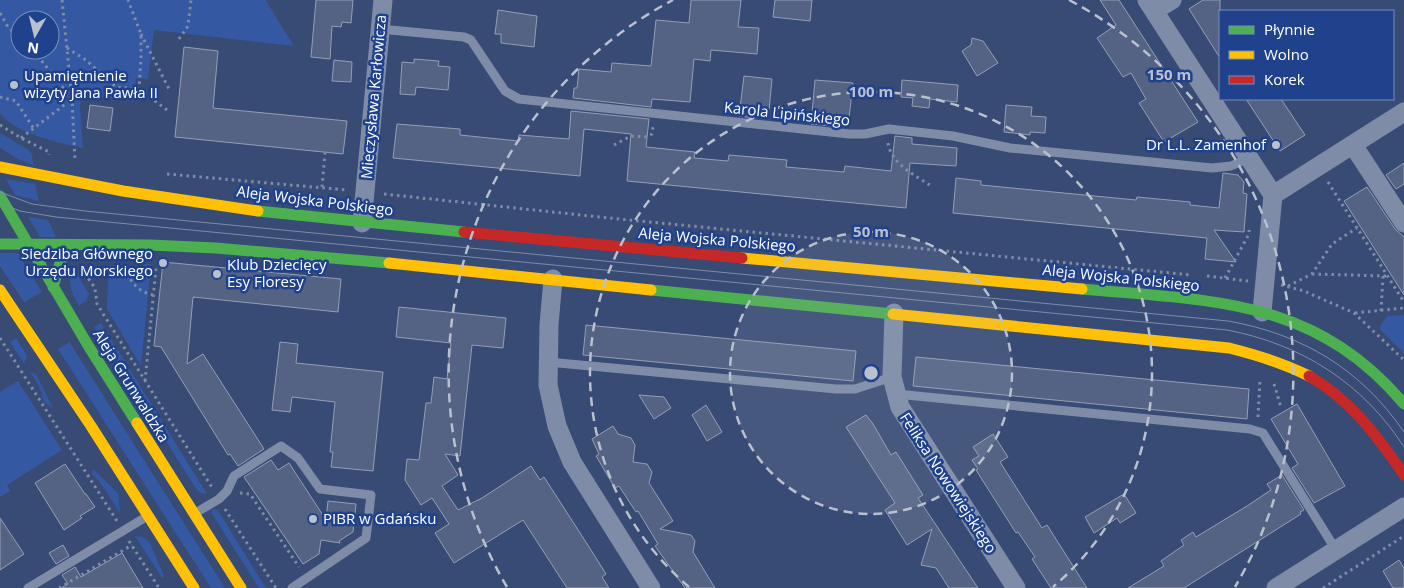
<svg xmlns="http://www.w3.org/2000/svg" width="1404" height="588" font-family="'Open Sans',sans-serif">
<style>
.green{fill:#3558a2;fill-rule:evenodd}
.building{fill:#546384;stroke:#949fb7}
.lines{fill:none;stroke-linecap:round;stroke-linejoin:round}
.path{stroke:#7f8ca8;stroke-width:3;stroke-dasharray:2.5 4;stroke-linecap:butt}
.lane{stroke:#7f8ca8;stroke-width:9}
.street{stroke:#7f8ca8;stroke-width:19}
.fast{stroke:#4caf50;stroke-width:11}
.slow{stroke:#ffc107;stroke-width:11}
.jam{stroke:#c62828;stroke-width:11}
.tram{stroke:#7f8ca7;stroke-width:1}
.ring{fill:none;stroke:#b9c0ce;stroke-width:2.5;stroke-dasharray:9 6}
.poi-dot{fill:#b9c0ce;stroke:#20428c;stroke-width:2}
.labels{text-anchor:middle;stroke-width:5;stroke-linejoin:round;paint-order:stroke}
.poi-label{font-size:15px;fill:#fff;stroke:#20428c;text-anchor:start}
.street-label{font-size:15px;fill:#fff;stroke:#20428c}
.centre{fill:#b9c0ce;stroke:#20428c;stroke-width:2.5}
.ring-label{font-size:15px;text-anchor:middle;font-weight:bold;fill:#b9c0ce;stroke:#20428c;stroke-width:5;stroke-linejoin:round;paint-order:stroke}
</style>
<rect width="100%" height="100%" fill="#384b74"/>
<path class="green" d="M0 0H267L266 1 294 46 154 30 148 79 136 78 134 101 81 96 80 106 83 148C60 143 13 133 0 113ZM20 20H50V50H20Z
M0 133 29 150 32 154 33 165 18 159 0 148Z
M6 179 35 184 39 201 15 195Z
M28 217 48 220 56 237H40Z
M0 253H18L42 292 24 302 0 266Z
M144 264H151L141 366 107 309 108 279 125 270 126 271 138 268Z
M73 267 89 294 86 301 79 306C71 292 67 283 73 267Z
M1404 315V353L1379 328 1387 316Z
M101 323 207 494 200 493 195 487 94 327Z
M16 338 27 356 24 364 10 342Z
M70 342 75 351 225 588H211L58 349Z
M30 372 36 374 53 408 45 403 39 386Z
M18 381 62 450 7 485 10 491 0 497V506V392Z
M93 469 118 493 120 513 99 481 92 474Z
M217 509 266 588H259L212 514V510Z
M135 536 144 537 150 543 164 576 162 578Z"/>
<path class="building" d="M316 0H353L351 23 342 22 341 27 332 26 330 59 311 57Z
M691 0H741L738 27 759 28 757 54 711 50 710 61 694 59 690 102 652 99 651 107 573 98 574 88H577L579 69 611 72 612 63 651 66 656 20 689 23Z
M775 0H812L810 21 773 17Z
M1100 0H1119L1198 122 1164 142 1139 103 1146 99 1131 73 1123 77 1097 38 1116 25Z
M1203 0H1220V58L1189 9Z
M498 10 537 16 534 47 501 43V34H495Z
M972 38 983 41 998 63 977 76 962 51 971 45Z
M184 47 218 51 213 108 347 121 343 154 175 137Z
M414 59 439 61 438 66 450 67 448 90 416 87 415 95 400 94 402 62 414 63Z
M334 60 352 62 351 82 332 81Z
M744 76 772 79 769 110 755 109 754 118 739 116Z
M815 80 853 83 849 118 832 117 833 126 811 124Z
M902 80 958 85 957 102 930 99 929 108 912 106 913 98 901 97Z
M1246 99H1281L1305 135 1280 151Z
M90 105 113 108 110 131 87 128Z
M1006 105 1032 107 1031 116 1046 117 1045 133 1030 132V135L1004 132Z
M571 111 649 119 646 147 695 152 694 158 728 161 729 155 787 160 786 167 844 172 845 166 891 171 895 136 912 138V144L957 148 956 166 910 163 906 208 627 181 631 134 584 129 580 176 393 158 397 124 460 129V135L518 141 519 135 569 139Z
M1404 163V184L1396 189 1386 175Z
M1223 173 1238 175 1244 182 1243 193 1247 194 1244 232 1214 230 1236 262 1205 259 1207 238 953 213 956 178 981 181V185L1136 200 1137 197 1190 202V205L1219 208Z
M1367 187 1395 229 1404 237V295L1344 201Z
M163 262 341 279 338 312 193 297 187 364 203 354 264 449 238 466 230 454 228 455 161 347 154 346Z
M399 307 506 318 503 348 472 345 460 456 445 454 458 475 442 486 458 510 482 498 531 466 540 480 544 477 591 550 606 574 602 577 609 588H567L523 520 454 563 435 533 449 524 432 498 421 505 405 480 407 459 419 460 426 403H431L434 377 447 379 451 343 396 337Z
M586 325 856 351 853 381 583 355Z
M280 342 298 344 296 363 383 372 373 471 331 467 333 452H330L335 402 292 397 290 412 272 410Z
M916 357 1249 389 1247 419 913 386Z
M639 395 664 397 671 408 654 419Z
M1297 404 1345 486 1314 503 1292 468 1298 464 1271 419Z
M706 405 722 432 707 441 692 415Z
M866 415 873 424 891 455 896 452 923 495 918 498 978 588H949L936 568 921 565 932 529 907 545 885 510 895 503 846 427Z
M613 426 618 434 631 438 635 445 633 462 647 464 652 472 649 483 673 521 660 529 691 535 695 541 693 552 715 588H685L655 546 658 544 638 511 636 512 619 486 615 488 596 456 599 454 592 439Z
M993 434 1008 457 1000 462 1042 528 1047 525 1087 588H1051L1032 559 1035 557 1018 532 1016 533 976 470 978 469 972 460 979 456 973 447Z
M271 460 278 470 289 463 326 520 328 501 356 504 353 532 339 541 340 543 321 540 319 554 303 564 244 477Z
M65 464 85 494H86L95 507 80 516 82 518 64 530 35 483Z
M1282 475 1304 510 1300 512 1301 514 1184 588H1128L1164 566 1161 561 1184 545 1181 540 1193 532 1196 537 1247 506 1271 490 1267 484Z
M1124 494 1136 513 1120 523 1117 518 1094 533 1085 517Z
M0 518 24 554 0 570Z
M63 545 69 556 56 564 49 553Z
M122 553 143 588H61L68 584 62 575 75 567 81 577Z
M1399 560 1404 568V588H1393L1383 571Z"/>
<g class="lines">
<path class="path" d="M62 0 72 99 75 161
M0 13 8 27 20 38
M141 34 169 89
M179 39 188 26 191 0
M67 48 86 60 116 87 139 89 141 58V34L128 0
M139 89 167 110
M0 97 16 101 34 129
M0 125 21 138 49 152V155
M21 138 72 99 33 50
M888 143C891 164 915 175 931 186
M614 145 631 136 647 137 652 134 653 127
M167 174 347 190
M1328 182 1404 302
M322 187 325 153
M384 194 609 218 1191 275
M126 267C129 282 139 292 153 295
M81 268 95 288 97 304 213 489
M1312 274 1387 276
M1207 276 1248 281
M88 278 107 267
M1225 278 1249 234V230
M1281 285 1304 291 1354 313 1404 360
M1288 286 1312 274 1332 244 1357 228
M1381 311 1383 276
M1355 313 1404 308
M0 338 117 521
M145 381 156 268
M1274 384 1281 407
M1258 417 1260 379
M240 493 250 494 299 567
M225 509 276 588
M129 541 159 588
M59 588 132 545
M1323 588 1404 536"/>
<path class="lane" d="M380 29 464 37 471 40 505 91 519 99 849 134H865L889 129 953 136 1010 148 1212 168 1231 166 1249 158
M548 362 836 389H855L892 377
M896 394 1250 429 1263 433 1336 550
M197 512 219 499 227 491 234 476 281 446 298 458 320 489 371 495 366 538 292 588
M28 588 146 517"/>
<path class="street" d="M1147 0 1273 195 1262 312
M1154 11 1172 0
M1353 145 1404 223
M1273 195 1404 112
M362 223 383 0
M553 279 549 325 548 385 557 426 572 462 651 588
M894 313 892 377 900 407 1016 588
M1276 588 1404 507"/>
<path class="fast" d="M0 196 89 347 137 423
M258 211 464 232
M0 244 150 245 216 248 389 263
M53 287 60 263 69 246
M1082 289C1210 301 1314 297 1404 404
M651 290 893 314"/>
<path class="slow" d="M0 167 123 191 258 211
M742 258 1082 289
M389 263 651 290
M0 290 91 426 194 588
M893 314 1229 348C1257 355 1283 363 1309 376
M137 423 241 588"/>
<path class="jam" d="M464 232 742 258
M1309 376C1350 399 1378 437 1404 475"/>
<path class="tram" d="M0 192 32 204 85 211 1228 321C1302 334 1361 369 1404 432
M0 203 20 211 56 217 1227 330C1301 344 1363 383 1404 447"/>
</g>
<circle cx="871" cy="373" r="141" fill="#b9c0ce" fill-opacity=".12"/>
<g class="ring">
<circle cx="871" cy="373" r="141"/>
<path d="M689 587A281 281 0 1 1 1053 587"/>
<path d="M507 587A422 422 0 0 1 673 0M1069 0A422 422 0 0 1 1235 587"/>
</g>
<g class="poi-dot">
<circle cx="14" cy="85" r="5"/>
<circle cx="1276" cy="145" r="5"/>
<circle cx="163" cy="263" r="5"/>
<circle cx="217" cy="274" r="5"/>
<circle cx="313" cy="519" r="5"/>
</g>
<g class="labels">
<g class="poi-label">
<text x="24" y="81">Upamiętnienie<tspan x="24" dy="17">wizyty Jana Pawła II</tspan></text>
<text x="1266" y="150" text-anchor="end">Dr L.L. Zamenhof</text>
<text x="153" y="259" text-anchor="end">Siedziba Głównego<tspan x="153" dy="17">Urzędu Morskiego</tspan></text>
<text x="227" y="270">Klub Dziecięcy<tspan x="227" dy="17">Esy Floresy</tspan></text>
<text x="323" y="524">PIBR w Gdańsku</text>
</g>
<g class="street-label">
<text transform="translate(374 97) rotate(-85)" y="5">Mieczysława Karłowicza</text>
<text transform="translate(787 114) rotate(6)" y="5">Karola Lipińskiego</text>
<text transform="translate(315 201) rotate(7)" y="5">Aleja Wojska Polskiego</text>
<text transform="translate(717 240) rotate(5)" y="5">Aleja Wojska Polskiego</text>
<text transform="translate(1121 278) rotate(6)" y="5">Aleja Wojska Polskiego</text>
<text transform="translate(131 386) rotate(58)" y="5">Aleja Grunwaldzka</text>
<text transform="translate(948 483) rotate(57)" y="5">Feliksa Nowowiejskiego</text>
</g>
</g>
<circle cx="871" cy="373" r="8" class="centre"/>
<g class="ring-label">
<text x="1169" y="80">150 m</text>
<text x="871" y="97">100 m</text>
<text x="871" y="237">50 m</text>
</g>
<rect x="1219" y="10" width="175" height="90" fill="#20428c" stroke="#798eba"/>
<rect x="1229" y="26" width="25" height="8" fill="#4caf50" stroke="#798eba"/>
<text x="1264" y="35" font-size="15" fill="#ffffff">Płynnie</text>
<rect x="1229" y="51" width="25" height="8" fill="#ffc107" stroke="#798eba"/>
<text x="1264" y="60" font-size="15" fill="#ffffff">Wolno</text>
<rect x="1229" y="76" width="25" height="8" fill="#c62828" stroke="#798eba"/>
<text x="1264" y="85" font-size="15" fill="#ffffff">Korek</text>
<g transform="translate(35 35) rotate(188)"><circle r="24" fill="#20428c" stroke="#798eba"/>
<path d="M0-4L9 19L0 12L-9 19Z" fill="#b9c0ce"/>
<text y="-8" font-size="14" font-weight="bold" text-anchor="middle" fill="#ffffff">N</text>
</g>
</svg>
